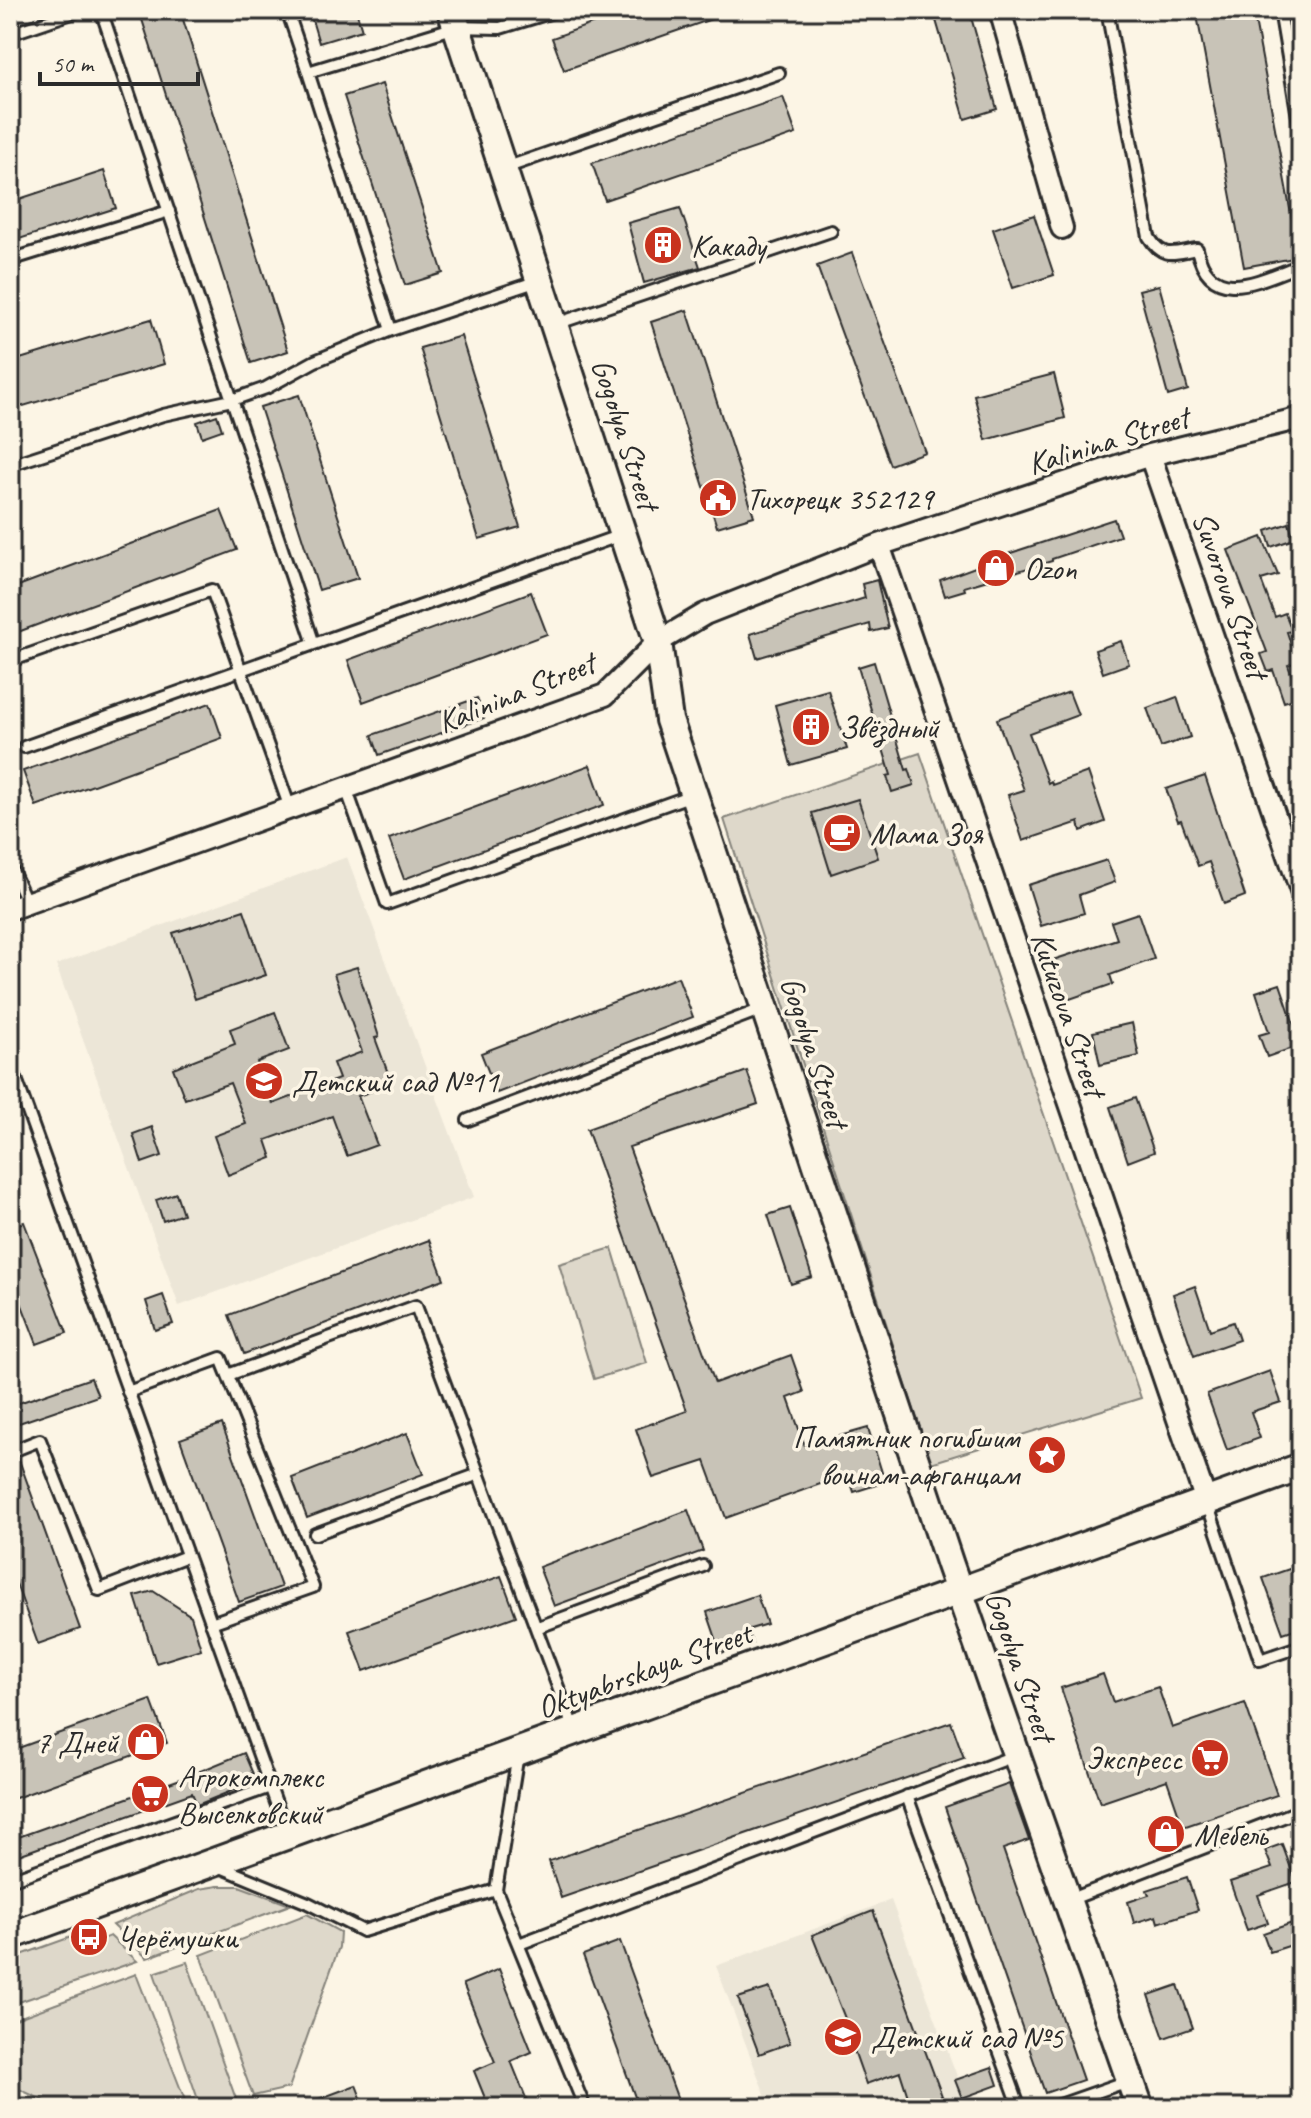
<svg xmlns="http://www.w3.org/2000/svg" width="1311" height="2118" font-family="Caveat,sans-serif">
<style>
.built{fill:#ece6d7}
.green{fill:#ded8ca;stroke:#84827a;stroke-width:2}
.building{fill:#c8c3b7;stroke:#2b2b2b;stroke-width:2}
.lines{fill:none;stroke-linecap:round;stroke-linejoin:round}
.lane-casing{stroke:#2b2b2b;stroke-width:16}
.street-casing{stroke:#2b2b2b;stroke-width:26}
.secondary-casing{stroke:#2b2b2b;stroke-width:32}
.lane{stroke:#fcf5e5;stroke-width:10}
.street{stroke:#fcf5e5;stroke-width:20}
.secondary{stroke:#fcf5e5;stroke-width:26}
.labels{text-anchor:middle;stroke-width:7;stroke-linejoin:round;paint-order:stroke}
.poi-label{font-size:32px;fill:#2b2b2b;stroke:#fcf5e5;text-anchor:start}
.street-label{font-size:32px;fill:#2b2b2b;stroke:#fcf5e5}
</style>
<rect width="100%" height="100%" fill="#fcf5e5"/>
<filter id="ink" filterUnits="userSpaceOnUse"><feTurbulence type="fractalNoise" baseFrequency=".0125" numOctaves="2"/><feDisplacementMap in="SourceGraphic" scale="16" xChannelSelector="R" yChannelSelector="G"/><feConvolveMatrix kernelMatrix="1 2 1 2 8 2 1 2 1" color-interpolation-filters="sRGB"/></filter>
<g filter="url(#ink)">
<path class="built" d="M347 857 474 1197 179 1306 56 965Z
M891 1900 969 2108H770L716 1966Z"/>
<path class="green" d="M920 753 1141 1398 931 1463 724 819Z
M612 1248 647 1363 594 1379 559 1264Z
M218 1886H239L290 1905 147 1958 113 1925 199 1889Z
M307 1914 340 1932 339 1947 289 2088 253 2096 201 1955Z
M110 1936 137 1961 10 2005V1959L71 1937 76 1950Z
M187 1962 237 2102 220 2108H201L154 1973Z
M136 1974 188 2108H60L10 2085V2021Z"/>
<path class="building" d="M139 10H180L288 351 251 363Z
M309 10H356L362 30 319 43Z
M631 10H729V13L564 70 552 38Z
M933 10H969L997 109 965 119Z
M1196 10H1253L1299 257 1244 267Z
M382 84 443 273 405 285 344 96Z
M783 97 796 134 605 200 592 163Z
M104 171 116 208 10 242V202Z
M680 208 700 267 644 283 628 223Z
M1034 215 1054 275 1013 288 993 229Z
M852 253 925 452 890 465 817 266Z
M1159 285 1188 390 1168 396 1139 290Z
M687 310 754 516 717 527 651 322Z
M151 319 164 364 10 410V362Z
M461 336 520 527 479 539 420 348Z
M1054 374 1065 418 986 440 974 395Z
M299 395 358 578 319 590 260 407Z
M217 415 222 430 202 437 197 422Z
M221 510 237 550 10 635V589Z
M1114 519 1120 536 1052 559V561L964 587 965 590 945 596 940 580 978 566 977 564Z
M1289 523 1294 539 1271 547 1266 531Z
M1262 537 1278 575 1261 580 1275 617 1285 613 1292 631 1287 632 1297 662 1288 665 1300 697 1284 702 1273 670 1268 672 1261 654 1267 652 1228 550Z
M877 580 888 628 871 632 870 624 757 658 750 634 865 598 862 584Z
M531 592 547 634 363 702 348 660Z
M1121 641 1129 664 1103 673 1095 650Z
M874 662 906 770 909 769 914 785 892 792 887 776 891 775 858 667Z
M828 690 847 749 791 765 775 705Z
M1069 692 1078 715 1029 733 1048 783 1051 781 1052 785 1088 772 1105 822 1081 831 1079 822 1023 841 1008 795 1024 790 997 719Z
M1177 697 1190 737 1161 747 1147 708Z
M477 698 484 718 379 755 372 735Z
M210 703 222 738 36 806 23 771Z
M590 765 604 805 404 879 389 839Z
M1205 776 1245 896 1224 904 1209 862 1198 866 1181 820 1178 821 1166 789Z
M858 799 878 858 831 874 812 813Z
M1107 860 1115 882 1079 895 1084 913 1041 926 1028 885Z
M244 910 266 975 195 999 173 933Z
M1138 913 1154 959 1110 975 1113 984 1067 1000 1053 960 1117 939 1111 922Z
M357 967 379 1037 375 1038 392 1084 358 1096 377 1145 347 1156 332 1116 266 1140 272 1158 228 1175 214 1136 246 1124 230 1083 185 1099 173 1068 235 1044 230 1029 275 1012 289 1050 257 1062 273 1104 339 1079 333 1063 362 1052 334 974Z
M678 977 693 1017 497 1093 481 1053Z
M1280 984 1301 1045 1267 1057 1259 1035 1269 1032 1256 992Z
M1132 1023 1139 1056 1100 1065 1093 1032Z
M747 1071 758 1104 629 1147 715 1383 791 1355 804 1392 788 1398 805 1446 868 1428 885 1482 854 1492 848 1474 726 1518 705 1461 653 1478 636 1429 687 1411 587 1129Z
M1135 1098 1154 1152 1128 1162 1110 1107Z
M152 1127 162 1156 142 1163 133 1134Z
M176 1193 183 1214 163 1221 156 1200Z
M790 1208 812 1277 791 1284 768 1215Z
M24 1222 67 1333 37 1344 10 1274V1227Z
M429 1240 444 1279 244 1354 229 1315Z
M1195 1286 1210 1330 1233 1322 1239 1340 1194 1356 1173 1294Z
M163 1295 173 1324 155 1330 146 1301Z
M1270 1371 1281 1402 1251 1412 1260 1438 1227 1450 1207 1394Z
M91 1378 98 1396 10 1426V1406Z
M222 1424 281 1587 239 1602 180 1439Z
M407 1433 423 1474 307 1518 292 1478Z
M18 1457 80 1629 38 1644 10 1567V1460Z
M688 1510 703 1551 554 1606 539 1567Z
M1301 1565V1627L1283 1633 1263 1578Z
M501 1576 516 1616 364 1671 349 1631Z
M153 1591 191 1616 201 1649 156 1663 135 1596Z
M757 1595 767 1624 747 1630 752 1643 721 1653 707 1612Z
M1103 1674 1113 1702 1158 1687 1172 1728 1245 1703 1277 1795 1183 1827 1167 1780 1100 1803 1061 1688Z
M151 1700 167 1743 10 1800V1751Z
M951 1722 964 1758 561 1898 549 1861Z
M244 1753 256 1781 197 1805 192 1793 10 1858V1840L186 1777Z
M1009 1784 1029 1840 1003 1849 1083 2080 1045 2093 945 1807Z
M1282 1844 1296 1882 1258 1895 1268 1923 1247 1930 1230 1882 1272 1868 1265 1850Z
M1187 1877 1198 1910 1158 1923 1156 1916 1134 1923 1128 1902 1149 1895 1147 1890Z
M873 1911 942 2096 911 2106 900 2072 866 2084 844 2022 846 2021 812 1935Z
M1301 1920V1942L1270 1952 1263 1933Z
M620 1941 681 2108H639L583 1955Z
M499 1969 532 2052 511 2061 530 2108H489L474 2071 495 2062 463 1984Z
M1178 1985 1193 2028 1164 2038 1149 1995Z
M770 1988 790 2043 759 2054 738 1998Z
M992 2067 998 2085 962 2098 955 2080Z
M356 2085 365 2108H300V2106Z"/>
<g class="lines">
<g class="lane-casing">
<path id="lane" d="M101 10 314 644
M287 10 308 72 456 27 500 28 559 10
M1107 10 1149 237C1163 260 1173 253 1197 249 1210 309 1262 279 1301 265
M1280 10 1301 135
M10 34 81 10
M308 72 391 330
M505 168 779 73
M10 260 169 211
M556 324 831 231
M10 465 163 415 232 400 266 388 315 361 391 330 538 281
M10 661 212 590 290 808
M24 747 621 535
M346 788 387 904 692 795
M10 866 27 903
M10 1062 288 1836
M468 1120 765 1008
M228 1375 416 1306 574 1730
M128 1392 221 1358 313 1587 211 1623
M10 1452 40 1440 99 1590 187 1556
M1207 1503 1260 1660 1301 1646
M315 1534 479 1474
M536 1628 703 1566
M1301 1763 1298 1764 1301 1773
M907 1796 1020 2108
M218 1866 308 1903 363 1931 496 1890 518 1754
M10 1880 270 1787
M496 1890 585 2108
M1069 1900 1301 1810
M519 1944 1014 1756
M1051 2108 1128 2081"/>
</g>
<g class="street-casing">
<path id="street" d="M1000 10 1062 228
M1150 455 1301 891
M879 545 1206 1501
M10 909 605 695 658 642 705 614 879 545 1150 455 1301 418"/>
</g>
<g class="secondary-casing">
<path id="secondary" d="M451 10 658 642 669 720 950 1565 1140 2108
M10 1936 1301 1467"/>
</g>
<use href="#lane" class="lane"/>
<use href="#street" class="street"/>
<use href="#secondary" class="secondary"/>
</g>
</g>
<defs>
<g id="building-disc" transform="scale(2)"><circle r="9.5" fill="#c8321e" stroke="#fcf5e5"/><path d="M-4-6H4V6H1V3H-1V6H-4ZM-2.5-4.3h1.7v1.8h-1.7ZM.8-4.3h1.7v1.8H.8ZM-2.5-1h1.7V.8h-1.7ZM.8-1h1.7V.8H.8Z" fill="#fff"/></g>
<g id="civic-disc" transform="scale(2)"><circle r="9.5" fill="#c8321e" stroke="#fcf5e5"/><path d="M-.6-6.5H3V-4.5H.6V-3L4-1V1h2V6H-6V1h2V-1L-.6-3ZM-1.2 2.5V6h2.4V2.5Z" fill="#fff"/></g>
<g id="shop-disc" transform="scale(2)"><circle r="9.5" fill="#c8321e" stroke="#fcf5e5"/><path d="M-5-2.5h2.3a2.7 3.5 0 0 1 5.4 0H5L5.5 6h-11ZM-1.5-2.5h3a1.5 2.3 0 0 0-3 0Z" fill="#fff"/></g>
<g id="cafe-disc" transform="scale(2)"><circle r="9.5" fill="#c8321e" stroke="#fcf5e5"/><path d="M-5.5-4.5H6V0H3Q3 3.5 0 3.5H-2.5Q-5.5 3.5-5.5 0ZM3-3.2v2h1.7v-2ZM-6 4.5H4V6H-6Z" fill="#fff"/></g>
<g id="school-disc" transform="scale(2)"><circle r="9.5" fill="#c8321e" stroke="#fcf5e5"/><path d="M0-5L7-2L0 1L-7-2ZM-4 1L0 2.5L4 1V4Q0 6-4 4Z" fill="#fff"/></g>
<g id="sight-disc" transform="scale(2)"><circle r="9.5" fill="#c8321e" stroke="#fcf5e5"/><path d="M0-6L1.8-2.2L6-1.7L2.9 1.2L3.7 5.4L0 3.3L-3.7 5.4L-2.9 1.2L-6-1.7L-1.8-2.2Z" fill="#fff"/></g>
<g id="supermarket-disc" transform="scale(2)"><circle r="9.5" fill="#c8321e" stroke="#fcf5e5"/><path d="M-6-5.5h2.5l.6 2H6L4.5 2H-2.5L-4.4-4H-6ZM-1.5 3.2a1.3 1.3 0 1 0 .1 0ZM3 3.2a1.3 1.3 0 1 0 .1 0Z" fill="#fff"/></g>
<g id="bus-disc" transform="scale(2)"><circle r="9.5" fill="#c8321e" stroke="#fcf5e5"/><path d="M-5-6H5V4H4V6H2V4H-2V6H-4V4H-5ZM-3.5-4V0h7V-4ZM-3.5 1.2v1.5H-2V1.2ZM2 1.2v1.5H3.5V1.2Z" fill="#fff"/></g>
</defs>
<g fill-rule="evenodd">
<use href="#building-disc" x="663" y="245"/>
<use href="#civic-disc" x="718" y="498"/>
<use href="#shop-disc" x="996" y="568"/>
<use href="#building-disc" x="811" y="727"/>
<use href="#cafe-disc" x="842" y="833"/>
<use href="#school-disc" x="264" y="1081"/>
<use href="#sight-disc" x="1047" y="1455"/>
<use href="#shop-disc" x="146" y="1742"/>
<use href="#supermarket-disc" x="1210" y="1758"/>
<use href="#supermarket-disc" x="150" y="1794"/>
<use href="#shop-disc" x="1166" y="1834"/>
<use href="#bus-disc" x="89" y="1937"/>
<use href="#school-disc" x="843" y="2037"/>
</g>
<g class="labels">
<g class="poi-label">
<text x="691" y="256">Какаду</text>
<text x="746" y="509">Тихорецк 352129</text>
<text x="1024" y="579">Ozon</text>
<text x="839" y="738">Звёздный</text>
<text x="870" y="844">Мама Зоя</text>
<text x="292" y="1092">Детский сад №11</text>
<text x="1019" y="1448" text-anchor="end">Памятник погибшим<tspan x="1019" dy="37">воинам-афганцам</tspan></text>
<text x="118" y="1753" text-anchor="end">7 Дней</text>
<text x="1182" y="1769" text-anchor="end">Экспресс</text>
<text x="178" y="1787">Агрокомплекс<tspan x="178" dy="37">Выселковский</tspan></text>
<text x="1194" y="1845">Мебель</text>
<text x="117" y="1948">Черёмушки</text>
<text x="871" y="2048">Детский сад №5</text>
</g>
<g class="street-label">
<text transform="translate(626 434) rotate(72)" y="11">Gogolya Street</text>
<text transform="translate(1108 440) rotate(-17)" y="11">Kalinina Street</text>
<text transform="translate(1231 595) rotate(71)" y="11">Suvorova Street</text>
<text transform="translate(516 692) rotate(-22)" y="11">Kalinina Street</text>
<text transform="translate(1069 1014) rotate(71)" y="11">Kutuzova Street</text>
<text transform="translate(815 1052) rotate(72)" y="11">Gogolya Street</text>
<text transform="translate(1021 1666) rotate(71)" y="11">Gogolya Street</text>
<text transform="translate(644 1670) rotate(-20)" y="11">Oktyabrskaya Street</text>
</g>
</g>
<rect width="1311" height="2118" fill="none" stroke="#fcf5e5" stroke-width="40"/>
<rect x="20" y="20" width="1271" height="2078" fill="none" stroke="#2b2b2b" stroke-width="3" filter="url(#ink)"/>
<path d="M40 72v12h158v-12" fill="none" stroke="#2b2b2b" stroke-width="4"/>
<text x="52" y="72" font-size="24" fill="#2b2b2b" stroke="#fcf5e5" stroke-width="6" paint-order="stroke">50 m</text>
</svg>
